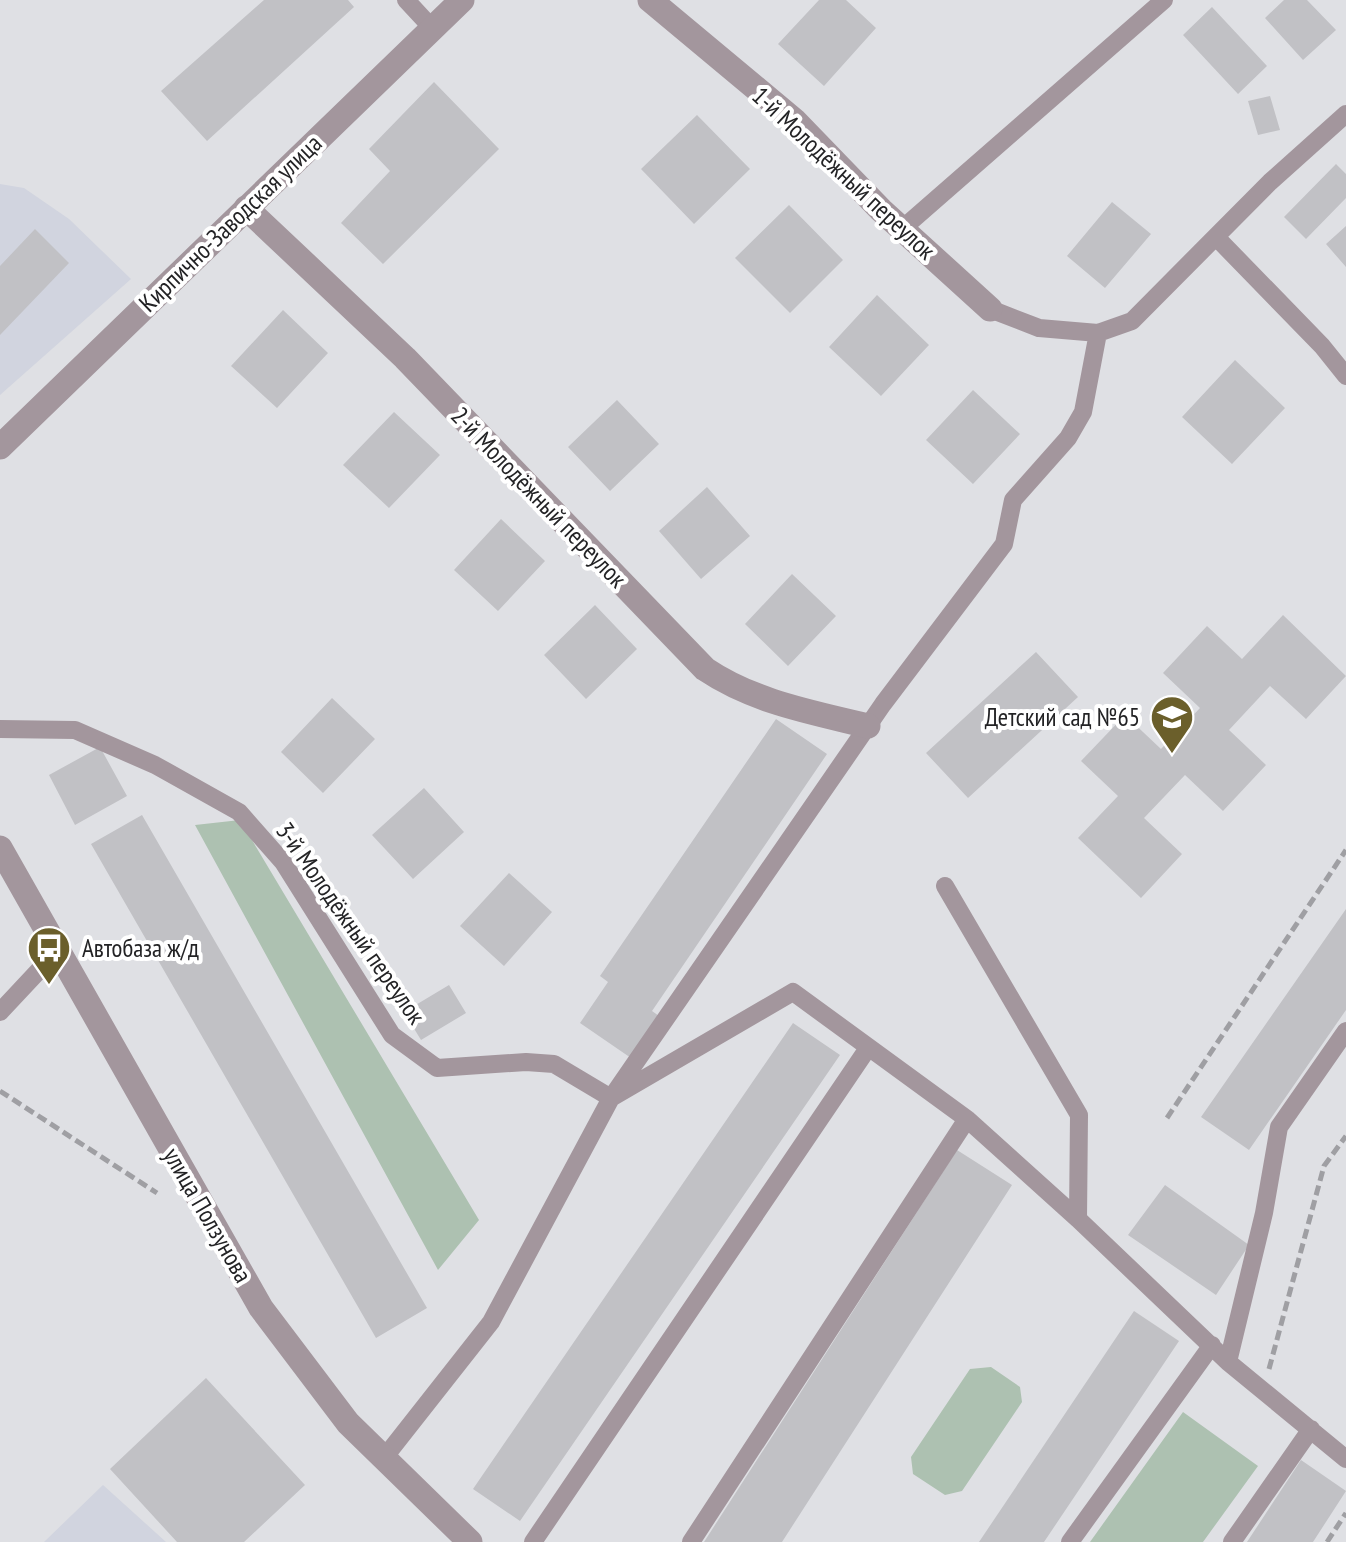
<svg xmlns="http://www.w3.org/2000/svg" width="1346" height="1542" font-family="'PT Sans Narrow',sans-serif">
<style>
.built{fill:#d1d4df}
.green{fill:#adc1b1}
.building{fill:#c1c1c5}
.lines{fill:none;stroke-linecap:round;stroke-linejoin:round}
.path{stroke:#9f9fa3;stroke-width:5;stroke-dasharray:10 5;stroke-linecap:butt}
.service{stroke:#a3969d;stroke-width:18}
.minor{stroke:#a3969d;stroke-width:25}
.tertiary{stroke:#a3969d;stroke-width:25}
.labels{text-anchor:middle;stroke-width:8;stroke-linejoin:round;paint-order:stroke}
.street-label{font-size:25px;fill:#232325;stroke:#fff}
.poi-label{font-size:25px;fill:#232325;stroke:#fff;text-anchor:end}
</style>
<rect width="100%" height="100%" fill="#dfe0e4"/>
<path class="built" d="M0 184 24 188 69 219 131 279 0 395Z
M103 1485 166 1542H167H44Z"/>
<path class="green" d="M240 820 479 1220 438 1270 195 825Z
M991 1367 1020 1387 1022 1402 962 1491 945 1495 913 1474 911 1457 970 1369Z
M1183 1412 1258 1466 1203 1542H1090Z"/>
<path class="building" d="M264 0H348L354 7 207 141 161 91Z
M819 0H846L876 28 824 86 778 44Z
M1284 0H1307L1336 30 1303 60 1265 18Z
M1212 7 1267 66 1238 94 1183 35Z
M434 82 499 149 383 264 341 223 390 171 369 149Z
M1270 96 1280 130 1258 135 1248 101Z
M697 115 750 169 694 224 641 169Z
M1336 164 1346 174V198L1306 239 1284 217Z
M1112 202 1151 234 1105 288 1067 256Z
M789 205 843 260 790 313 735 258Z
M1346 226V267L1326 244Z
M35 229 69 263 0 335V266Z
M877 295 929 345 881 396 829 347Z
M283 310 328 353 277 408 231 366Z
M1235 360 1285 408 1232 464 1182 417Z
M973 390 1020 434 973 484 926 440Z
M617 400 659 444 610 491 568 447Z
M394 412 440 455 389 508 343 465Z
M707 487 750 536 701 579 659 531Z
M501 519 545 561 498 611 454 570Z
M792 574 836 616 788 666 745 624Z
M595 605 637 649 586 699 544 655Z
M1283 615 1346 676 1306 719 1270 686 1229 730 1266 765 1223 811 1185 775 1144 818 1182 854 1141 898 1078 838 1118 796 1081 761 1125 715 1161 749 1200 708 1163 673 1207 626 1242 659Z
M1036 652 1078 697 968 798 926 753Z
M332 698 375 739 323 793 281 752Z
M776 719 827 754 652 1011 659 1016 631 1058 580 1023 608 982 600 976Z
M100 747 127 796 75 825 49 775Z
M424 788 464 832 413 879 372 835Z
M142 815 427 1308 376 1338 91 844Z
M509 873 552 912 504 966 460 926Z
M1346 909V1010L1249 1150 1201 1117Z
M449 985 466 1013 421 1040 404 1012Z
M793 1023 840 1055 520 1521 473 1489Z
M957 1150 1012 1185 782 1542H704Z
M1165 1185 1249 1245 1216 1295 1128 1235Z
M1134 1311 1179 1341 1044 1542H979Z
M206 1378 305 1485 244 1542H177L110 1469Z
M1301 1460 1346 1491 1313 1542H1247Z"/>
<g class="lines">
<path class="path" d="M0 1091 157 1193
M1167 1118 1346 850
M1269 1369 1324 1166 1346 1136
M1327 1542 1346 1513"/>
<path class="service" d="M406 0 432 28
M902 229 1164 0
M1216 237 1322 346 1346 376
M990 309 1039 328 1098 333 1132 321 1270 182 1346 114
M0 729 75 730 155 765 239 812 283 862 392 1035 437 1068 526 1062 554 1064 611 1098 793 992 967 1119
M945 886 1079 1115 1078 1219 1228 1362 1346 1459
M0 1012 58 950
M1228 1362 1264 1213 1279 1127 1346 1031
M384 1458 491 1322 611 1098 883 704 1004 544 1013 500 1068 438 1083 412 1098 333
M533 1542 868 1048
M691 1542 967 1119 1078 1219
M1070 1542 1212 1345
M1232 1542 1311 1429"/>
<path class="minor" d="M650 0 794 120 881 210 990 309
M246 208 405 358 705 669C754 702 811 712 868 726"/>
<path class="tertiary" d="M0 447 462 0
M0 848 261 1308 348 1423 470 1542"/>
</g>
<defs>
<g id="school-pin" transform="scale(2.25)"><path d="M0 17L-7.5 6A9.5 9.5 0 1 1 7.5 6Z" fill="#6b5f2b" stroke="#fff"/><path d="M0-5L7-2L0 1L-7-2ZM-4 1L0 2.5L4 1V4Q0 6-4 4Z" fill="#fff"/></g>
<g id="bus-pin" transform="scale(2.25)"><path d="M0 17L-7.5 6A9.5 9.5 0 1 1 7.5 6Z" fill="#6b5f2b" stroke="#fff"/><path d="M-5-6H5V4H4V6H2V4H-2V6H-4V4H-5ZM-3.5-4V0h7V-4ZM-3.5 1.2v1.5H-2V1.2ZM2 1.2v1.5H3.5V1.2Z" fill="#fff"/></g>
</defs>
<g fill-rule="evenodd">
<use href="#school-pin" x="1172" y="717"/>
<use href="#bus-pin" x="49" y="948"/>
</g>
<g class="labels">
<g class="street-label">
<text transform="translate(844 173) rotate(43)" y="9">1-й Молодёжный переулок</text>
<text transform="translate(230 223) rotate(-44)" y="9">Кирпично-Заводская улица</text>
<text transform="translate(539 497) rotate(46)" y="9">2-й Молодёжный переулок</text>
<text transform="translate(351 923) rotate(55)" y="9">3-й Молодёжный переулок</text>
<text transform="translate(208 1215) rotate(60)" y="9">улица Ползунова</text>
</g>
<g class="poi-label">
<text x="1140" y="726">Детский сад №65</text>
<text x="82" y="957" text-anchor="start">Автобаза ж/д</text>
</g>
</g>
</svg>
